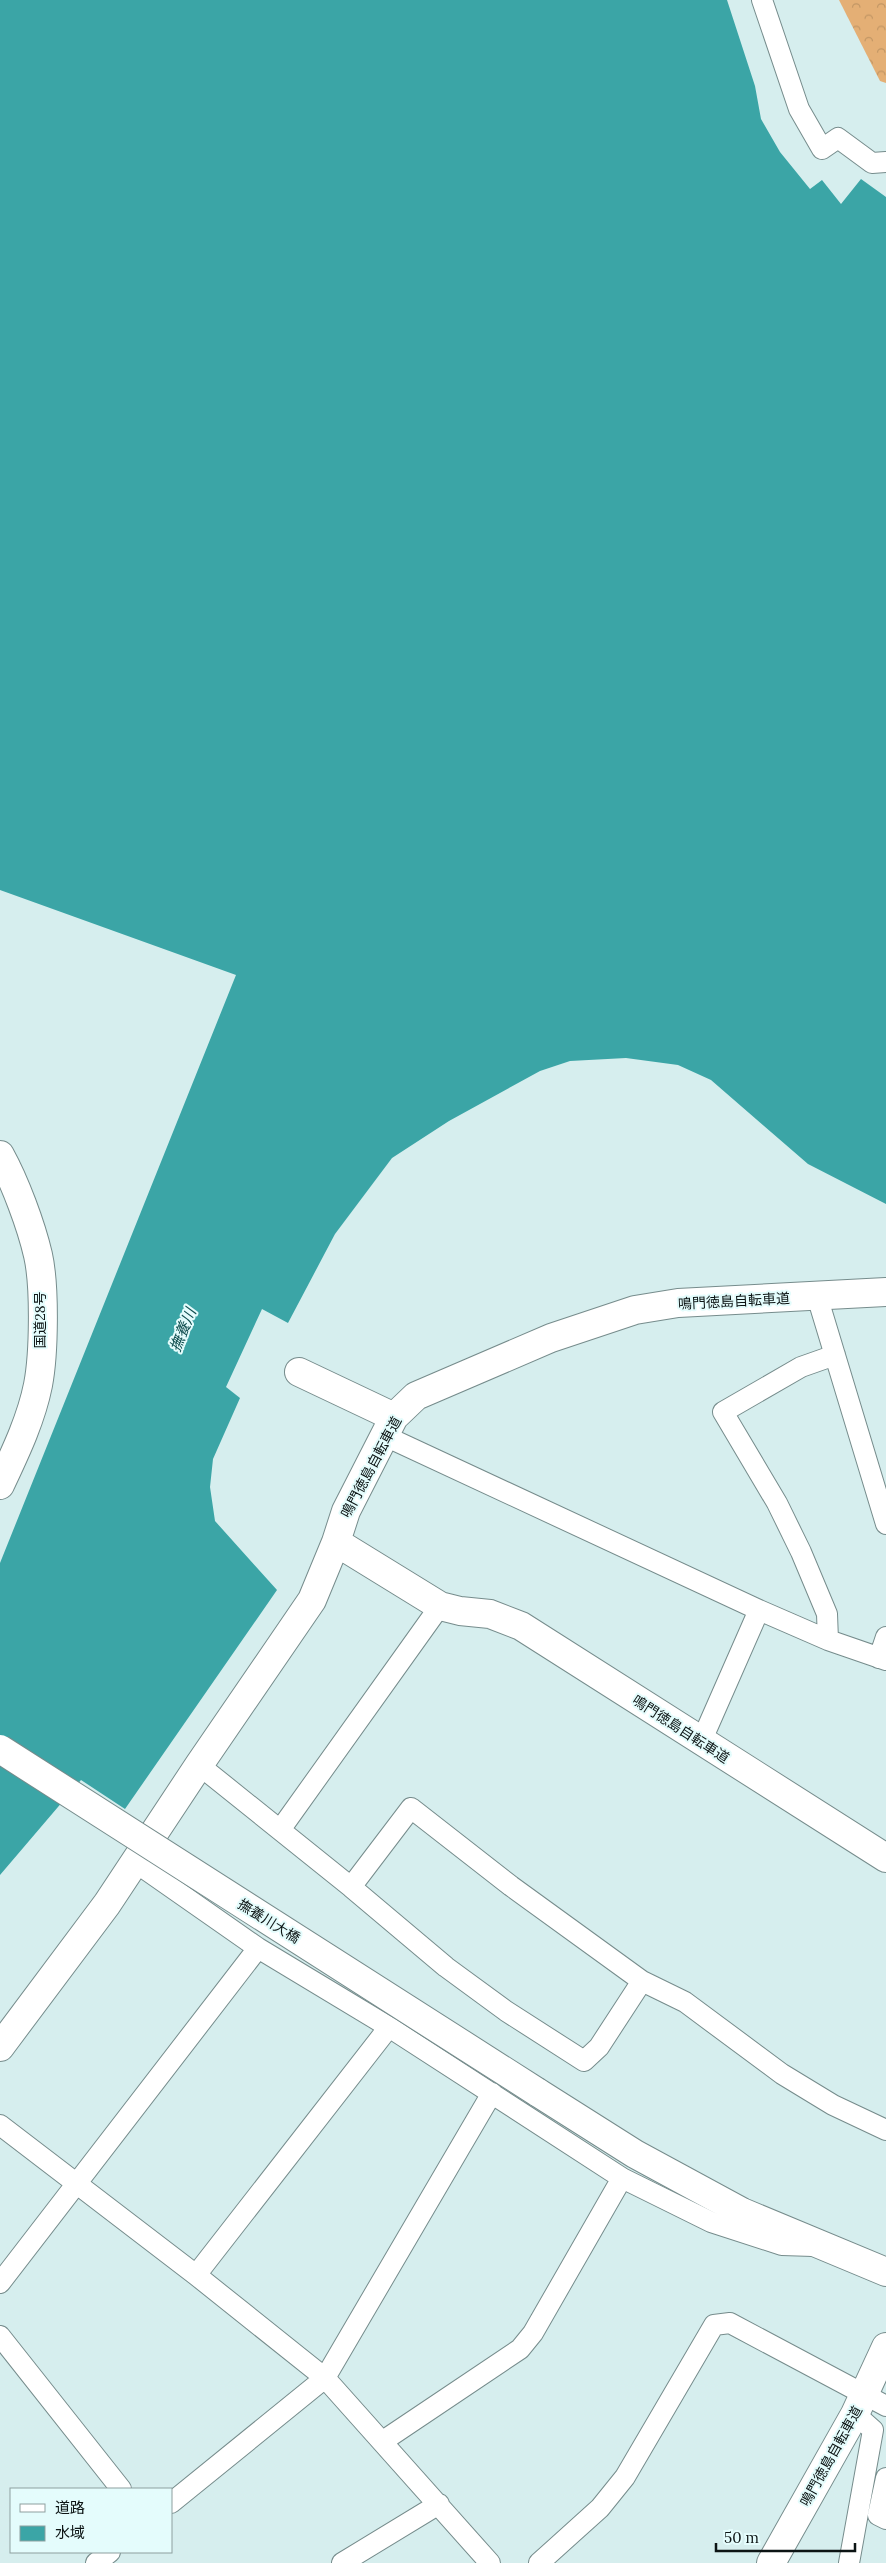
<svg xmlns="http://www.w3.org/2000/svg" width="886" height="2563" font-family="Lora,'Noto Sans JP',serif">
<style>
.forest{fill:url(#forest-crowns)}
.water{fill:#3ba5a6}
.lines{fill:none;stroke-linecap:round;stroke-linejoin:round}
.street-casing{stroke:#768c8c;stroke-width:22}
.secondary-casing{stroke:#768c8c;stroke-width:30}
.highway-casing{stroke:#768c8c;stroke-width:30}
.street{stroke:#fff;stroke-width:20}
.secondary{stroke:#fff;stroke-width:28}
.highway{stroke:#fff;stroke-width:28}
.secondary-bridge-casing{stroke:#768c8c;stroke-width:30;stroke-linecap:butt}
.secondary-bridge{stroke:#fff;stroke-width:28}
.labels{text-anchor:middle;stroke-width:4;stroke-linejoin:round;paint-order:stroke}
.street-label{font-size:14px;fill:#0c1414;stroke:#e4fcfc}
.water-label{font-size:15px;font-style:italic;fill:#104e4f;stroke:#e4fcfc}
</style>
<defs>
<pattern id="forest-crowns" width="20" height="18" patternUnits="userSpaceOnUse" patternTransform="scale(1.25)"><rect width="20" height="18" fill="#e4af75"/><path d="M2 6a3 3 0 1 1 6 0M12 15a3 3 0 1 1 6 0" fill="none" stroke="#c29664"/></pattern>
</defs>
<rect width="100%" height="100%" fill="#d6eeee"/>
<path class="forest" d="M839 0H886V83L880 81Z"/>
<path class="water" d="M0 0H727L755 86 761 119 780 152 810 189 822 180 841 204 861 179 886 197V1204L808 1164 711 1080 678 1065 626 1058 570 1061 540 1071 449 1121 392 1158 335 1234 288 1323 262 1309 226 1387 240 1398 213 1459 210 1487 215 1521 277 1590 125 1809 81 1780 0 1875V1563L236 975 0 890Z"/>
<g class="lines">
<g class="street-casing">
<path id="street" d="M762 0 799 109 822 149 838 138 872 163 886 162
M817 1296 886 1524
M385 1436 759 1610 828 1640 886 1660
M828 1640 827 1614 801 1552 777 1503 723 1412 801 1367 835 1355
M879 1658 886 1637
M701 1742 759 1610
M199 1765 351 1887 446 1967 506 2011 584 2061 599 2047 642 1981
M280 1830 440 1606
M135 1862 258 1948 389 2027 622 2178 711 2222 782 2245 813 2246
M351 1887 411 1808 511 1886 642 1981 685 2002 782 2074 833 2105 886 2130
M0 2125 196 2275 325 2378 490 2563
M196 2275 389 2027
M0 2283 258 1948
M0 2336 121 2489
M383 2441 520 2349 533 2333 622 2178
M886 2478 878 2515 886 2519
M171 2503 325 2378 492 2093
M96 2563 110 2552
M342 2563 439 2504
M539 2563 600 2508 625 2477 714 2325 730 2323 886 2406
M849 2563 873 2430 855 2414"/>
</g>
<g class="secondary-casing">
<path id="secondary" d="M886 1292 678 1303 635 1310 551 1338 416 1396 394 1417 346 1511 336 1542 440 1606 460 1611 490 1614 521 1626 886 1858
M299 1372 394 1417
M0 2047 107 1904 199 1765 312 1600 336 1542
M537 2092 635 2154 742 2212 886 2272
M771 2563 855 2414 886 2347"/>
</g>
<g class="highway-casing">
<path id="highway" d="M0 1155C15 1182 31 1225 38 1255 45 1286 44 1354 38 1385 31 1420 15 1453 0 1485"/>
</g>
<use href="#street" class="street"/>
<use href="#secondary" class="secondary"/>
<use href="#highway" class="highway"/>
<g class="secondary-bridge-casing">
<path id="secondary-bridge" d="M0 1749 537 2092"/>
</g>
<use href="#secondary-bridge" class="secondary-bridge"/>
</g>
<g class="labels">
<g class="street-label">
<text transform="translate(734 1301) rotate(-3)" y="5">鳴門徳島自転車道</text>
<text transform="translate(40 1320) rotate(-90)" y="5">国道28号</text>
<text transform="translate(371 1467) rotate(-62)" y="5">鳴門徳島自転車道</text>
<text transform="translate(681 1729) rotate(33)" y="5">鳴門徳島自転車道</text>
<text transform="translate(269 1921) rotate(32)" y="5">撫養川大橋</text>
<text transform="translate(831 2456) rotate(-61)" y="5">鳴門徳島自転車道</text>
</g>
<g class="water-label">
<text transform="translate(183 1330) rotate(-68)" y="5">撫養川</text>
</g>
</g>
<rect x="10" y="2488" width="162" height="65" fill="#e4fcfc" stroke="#8e9f9f"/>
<rect x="20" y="2504" width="25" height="8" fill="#ffffff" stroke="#8e9f9f"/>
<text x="55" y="2513" font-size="15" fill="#0c1414">道路</text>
<rect x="20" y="2526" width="25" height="15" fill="#3ba5a6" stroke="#8e9f9f"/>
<text x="55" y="2538" font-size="15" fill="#0c1414">水域</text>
<path d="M716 2543v8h139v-8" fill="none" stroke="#0c1414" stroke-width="2.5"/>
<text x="724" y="2543" font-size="15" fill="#0c1414" stroke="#e4fcfc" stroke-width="4" paint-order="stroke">50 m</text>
</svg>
